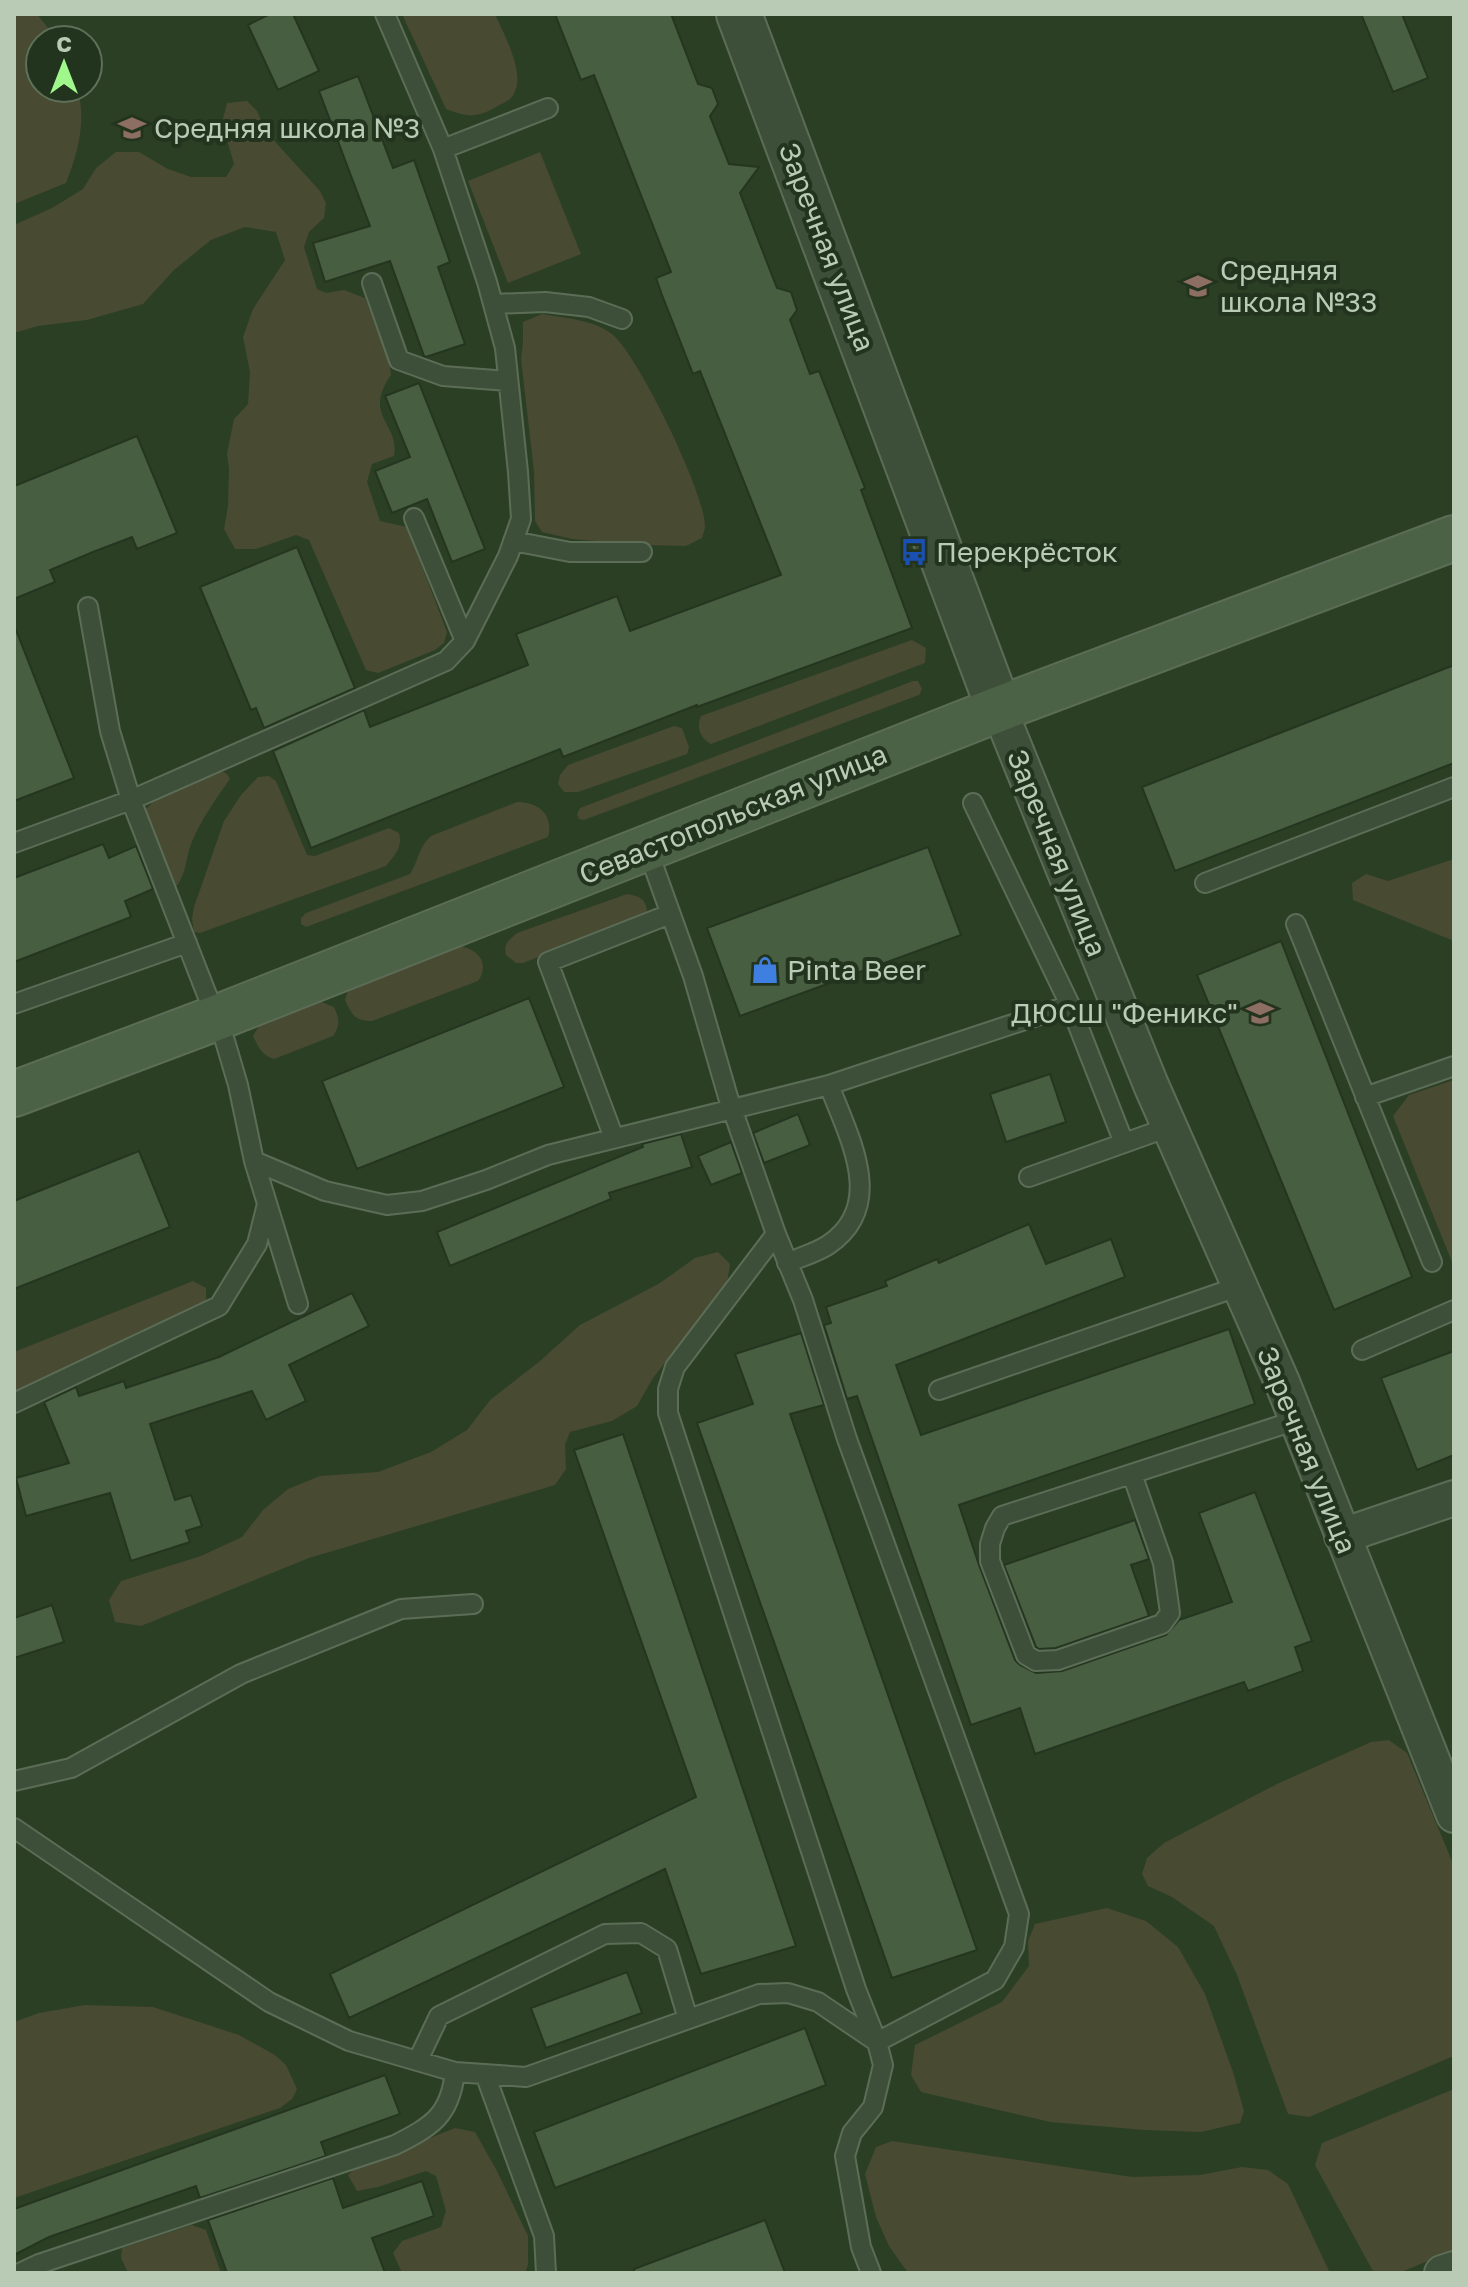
<svg xmlns="http://www.w3.org/2000/svg" width="1468" height="2287" font-family="'Golos Text',sans-serif">
<style>
.green{fill:#484a32}
.building{fill:#485e41;stroke:#253620;stroke-width:2}
.lines{fill:none;stroke-linecap:round;stroke-linejoin:round}
.service-casing{stroke:#5c6d57;stroke-width:22}
.minor-casing{stroke:#5c6d57;stroke-width:38}
.tertiary-casing{stroke:#5c6d57;stroke-width:48}
.secondary-casing{stroke:#5c6d57;stroke-width:48}
.service{stroke:#3e4f39;stroke-width:18}
.minor{stroke:#3e4f39;stroke-width:34}
.tertiary{stroke:#3e4f39;stroke-width:44}
.secondary{stroke:#4c6247;stroke-width:44}
.labels{text-anchor:middle;stroke-width:8;stroke-linejoin:round;paint-order:stroke}
.poi-label{font-size:28px;fill:#b9cab5;stroke:#23341e;text-anchor:start}
.street-label{font-size:28px;fill:#b9cab5;stroke:#23341e}
</style>
<rect width="100%" height="100%" fill="#2b3f25"/>
<path class="green" d="M14 14H37L56 38 57 40H40V88H77C87 120 78 153 66 183L14 204Z
M402 14H495C504 35 529 78 511 98 507 102 499 105 494 108 476 119 464 116 446 109Z
M247 101 257 111 268 134 320 191 326 203 324 218 309 232 304 247 317 289 326 293 344 290 365 298 389 360 391 375C362 417 400 422 394 456L372 464 367 482 380 521 407 527 447 632 444 643 435 650 378 673 366 670 309 540 296 535 256 549H235L224 529 228 506 229 469 227 454 234 419 248 404 250 372 243 337 253 309 285 260 276 232 245 227 211 240 174 270 143 304 87 320 38 326 14 333V225L52 208 83 189 96 168 116 152H139L168 169 191 177H226L234 164 222 123 227 103Z
M540 152 581 254 508 283 468 181Z
M542 314C564 318 592 319 612 334 638 355 705 493 705 526 705 530 703 534 702 538L686 546 644 545 572 539 542 532 535 521 534 472 521 359 523 342V322Z
M912 640 926 648 925 663 711 744C700 738 696 728 701 716Z
M913 681H918L922 689 919 695 584 820 579 819 577 814 580 808Z
M674 726 682 728 689 747 687 754 578 792H564L558 784 560 775 568 765Z
M220 770 227 774 230 779C216 799 200 821 191 844 186 859 186 873 177 886L170 882 144 811 156 799Z
M269 776 276 781 307 855 315 856 389 828 399 833C403 847 395 855 386 866L200 933 194 932 192 919 194 907 224 821 241 795 258 777Z
M517 802C539 802 554 815 548 837L306 927 301 924V918L306 913 410 874C419 860 418 848 431 836Z
M1454 859V941L1353 900 1352 883 1366 874 1388 881Z
M627 894C638 896 646 898 647 911L642 916 523 963H516L506 955C503 944 509 940 517 933Z
M458 946C477 948 491 963 478 981L372 1021C355 1021 352 1015 345 1000L348 990 359 983Z
M316 1000 334 1007C339 1019 341 1024 333 1036L274 1059C261 1055 259 1048 253 1036L263 1019Z
M1454 1080V1267L1393 1116 1409 1095Z
M718 1252 730 1264 727 1285 653 1378 637 1406 612 1421 570 1432 565 1445 566 1469 555 1485 309 1558 141 1626 115 1622 109 1600 121 1581 201 1556 242 1537 263 1510 288 1489 320 1476 378 1472 431 1452 467 1430 490 1400 540 1361 580 1325 660 1283 695 1258Z
M193 1281 206 1288V1302L14 1394V1352Z
M1389 1740 1407 1753 1454 1866V2056L1309 2117 1288 2114 1237 1975 1214 1926 1172 1897 1148 1886 1142 1874 1147 1858 1164 1843 1277 1784 1371 1742Z
M1107 1908 1146 1921 1178 1947 1205 1994 1233 2072 1244 2111 1240 2123 1201 2132 1145 2130 1050 2122 921 2092 911 2075 915 2045 1002 2002 1029 1966 1028 1941 1035 1924Z
M85 2005 153 2007 239 2035 275 2055 286 2065 297 2089 292 2099 280 2108 14 2198V2022L39 2013Z
M1454 2089V2250L1399 2273H1374L1315 2165 1322 2143Z
M455 2128 475 2132 497 2171 528 2236V2265L525 2273H402L393 2253 402 2241 441 2227 446 2211 436 2176 426 2171 378 2187 357 2191 348 2175 357 2167Z
M892 2141 1132 2177 1200 2175 1242 2167 1268 2170 1288 2184 1330 2273H908L889 2246 876 2217 865 2174 876 2147Z
M192 2225 206 2230 221 2273H128L121 2258 122 2248Z"/>
<path class="building" d="M270 14H293L319 71 278 90 248 25Z
M555 14H671L698 84 712 88 718 104 710 116 729 164 759 167 740 193 777 288 791 292 797 310 790 320 810 374 819 371 865 488 861 490 912 628 697 707V705L563 757 560 749 311 848 273 751 364 710 370 727 528 665 516 634 617 596 630 631 781 575 700 371 693 374 662 295 656 278 671 272 594 75 581 80Z
M1361 14H1402L1428 78 1393 92Z
M358 76 393 168 414 160 450 262 438 267 465 344 426 357 424 356 390 261 325 282 313 243 370 226 319 91Z
M419 383 485 549 452 562 427 499 392 513 375 471 410 457 385 396Z
M137 436 177 533 137 549 132 537 93 552 50 570 55 582 14 599V485H17Z
M297 547 355 688 264 728 256 708 251 710 200 587Z
M14 630H16L74 778 14 801Z
M1454 665V763L1175 871 1142 787Z
M103 844 109 858 136 846 153 889 125 901 131 917 14 962V878Z
M928 847 961 935 740 1016 707 928Z
M1281 941 1412 1277 1334 1310 1197 975Z
M529 998 564 1087 357 1169 322 1081Z
M1050 1074 1066 1122 1006 1142 990 1094Z
M798 1114 810 1145 764 1163 753 1133Z
M681 1134 692 1167 609 1193 611 1199 450 1266 437 1232 643 1147 642 1144Z
M731 1142 742 1173 711 1185 698 1156Z
M139 1151 170 1227 14 1289V1201Z
M1029 1224 1046 1264 1111 1239 1125 1277 896 1365 921 1435 1229 1329 1255 1404 959 1505 979 1565 1015 1660 1020 1665 1036 1673 1062 1671 1166 1635 1179 1620 1232 1602 1199 1513 1255 1492 1312 1641 1295 1647 1303 1671 1248 1691 1244 1682 1035 1754 1020 1708 971 1725 857 1396 847 1399 824 1325 831 1323 826 1307 887 1286 885 1281 937 1259 939 1263Z
M352 1293 369 1326 289 1365 306 1401 266 1420 252 1391 150 1424 175 1500 191 1495 202 1526 186 1531 190 1542 131 1561 110 1493 26 1516 16 1478 69 1463 44 1402 76 1387 79 1396 124 1381 126 1388 219 1357Z
M801 1333 824 1405 790 1414 977 1950 892 1978 697 1423 753 1404 735 1354Z
M1454 1351V1455L1417 1470 1381 1378Z
M623 1434 796 1946 701 1974 665 1869 349 2018 330 1974 696 1797 574 1450Z
M1135 1520 1149 1559 1131 1565 1149 1616 1056 1648 1039 1649 1036 1647 1004 1565Z
M52 1605 64 1642 14 1658V1618Z
M627 1972 642 2013 546 2048 531 2008Z
M805 2028 826 2085 555 2188 534 2132Z
M385 2075 400 2114 321 2142 326 2156 200 2198 196 2186 49 2237 14 2255V2209Z
M333 2178 343 2208 422 2181 434 2216 372 2238 385 2273H227L208 2220Z
M765 2220 785 2273H634V2269Z"/>
<g class="lines">
<g class="service-casing">
<path id="service" d="M443 149 548 108
M372 283 399 360 443 376 508 381
M493 304 545 302 589 307 622 319
M414 518 465 641
M513 541 570 552H642
M973 803 1070 1005
M14 843 131 800 110 731 88 607
M647 848 693 976 728 1097 776 1234 675 1367 668 1389V1413L856 1989 877 2042 883 2065 873 2107 852 2133 845 2156 861 2247 871 2273
M1205 883 1454 787
M1296 924 1432 1262
M14 1004 187 943
M1365 1097 1454 1066
M614 1138 548 962 670 914
M254 1161 325 1191 387 1205 422 1201 486 1180 548 1155 829 1085 1070 1005 1124 1143
M1029 1177 1169 1127
M787 1263C800 1257 816 1253 828 1245 888 1205 848 1136 829 1085
M298 1304 254 1161 238 1085 225 1041 131 800 446 661 465 641 508 556 521 519 518 472 505 348 487 282 443 149 385 14
M1362 1350 1454 1310
M939 1390 1240 1286
M14 1403 219 1306 257 1244 267 1204
M1132 1474 1163 1563 1170 1613 1162 1624 1058 1660 1036 1661 1026 1655 990 1561V1544L995 1528 1002 1516 1297 1420
M14 1781 71 1768 241 1674 401 1609 473 1604
M14 1828 269 2002 349 2041 455 2072 526 2077 759 1994 788 1993 818 2002 877 2042 995 1980 1014 1947 1019 1914 847 1439 803 1300 776 1234
M418 2060 439 2016 605 1934 641 1933 667 1949 688 2019
M485 2074 544 2236 546 2273
M20 2273 39 2264 395 2145C432 2126 450 2116 455 2072"/>
</g>
<g class="minor-casing">
<path id="minor" d="M999 709 1151 1085 1282 1382 1454 1815
M1342 1536 1454 1498
M1442 2273 1454 2269"/>
</g>
<g class="tertiary-casing">
<path id="tertiary" d="M739 14 999 709"/>
</g>
<g class="secondary-casing">
<path id="secondary" d="M14 1094 216 1018 999 709 1454 538"/>
</g>
<use href="#service" class="service"/>
<use href="#minor" class="minor"/>
<use href="#tertiary" class="tertiary"/>
<use href="#secondary" class="secondary"/>
</g>
<defs>
<g id="school-bare" transform="scale(2.16)"><path d="M0-5L7-2L0 1L-7-2ZM-4 1L0 2.5L4 1V4Q0 6-4 4Z" fill="#8d6e63" stroke="#23341e" stroke-width="2.5" paint-order="stroke"/></g>
<g id="bus-bare" transform="scale(2.16)"><path d="M-5-6H5V4H4V6H2V4H-2V6H-4V4H-5ZM-3.5-4V0h7V-4ZM-3.5 1.2v1.5H-2V1.2ZM2 1.2v1.5H3.5V1.2Z" fill="#1a4fb4" stroke="#23341e" stroke-width="2.5" paint-order="stroke"/></g>
<g id="shop-bare" transform="scale(2.16)"><path d="M-5-2.5h2.3a2.7 3.5 0 0 1 5.4 0H5L5.5 6h-11ZM-1.5-2.5h3a1.5 2.3 0 0 0-3 0Z" fill="#3f7fe0" stroke="#23341e" stroke-width="2.5" paint-order="stroke"/></g>
</defs>
<g fill-rule="evenodd">
<use href="#school-bare" x="132" y="128"/>
<use href="#school-bare" x="1198" y="286"/>
<use href="#bus-bare" x="914" y="552"/>
<use href="#shop-bare" x="765" y="970"/>
<use href="#school-bare" x="1260" y="1013"/>
</g>
<g class="labels">
<g class="poi-label">
<text x="154" y="138">Средняя школа №3</text>
<text x="1220" y="280">Средняя<tspan x="1220" dy="32">школа №33</tspan></text>
<text x="936" y="562">Перекрёсток</text>
<text x="787" y="980">Pinta Beer</text>
<text x="1238" y="1023" text-anchor="end">ДЮСШ "Феникс"</text>
</g>
<g class="street-label">
<text transform="translate(827 247) rotate(69)" y="10">Заречная улица</text>
<text transform="translate(733 814) rotate(-22)" y="10">Севастопольская улица</text>
<text transform="translate(1057 853) rotate(68)" y="10">Заречная улица</text>
<text transform="translate(1307 1450) rotate(68)" y="10">Заречная улица</text>
</g>
</g>
<rect width="1468" height="2287" fill="none" stroke="#b9cab5" stroke-width="32"/>
<g transform="translate(64 64)"><circle r="38" fill="#23341e" stroke="#5f705a" stroke-width="2"/>
<path d="M0-6L14 30L0 20L-14 30Z" fill="#a0f88c"/>
<text y="-12" font-size="22" font-weight="bold" text-anchor="middle" fill="#b9cab5">С</text>
</g>
</svg>
